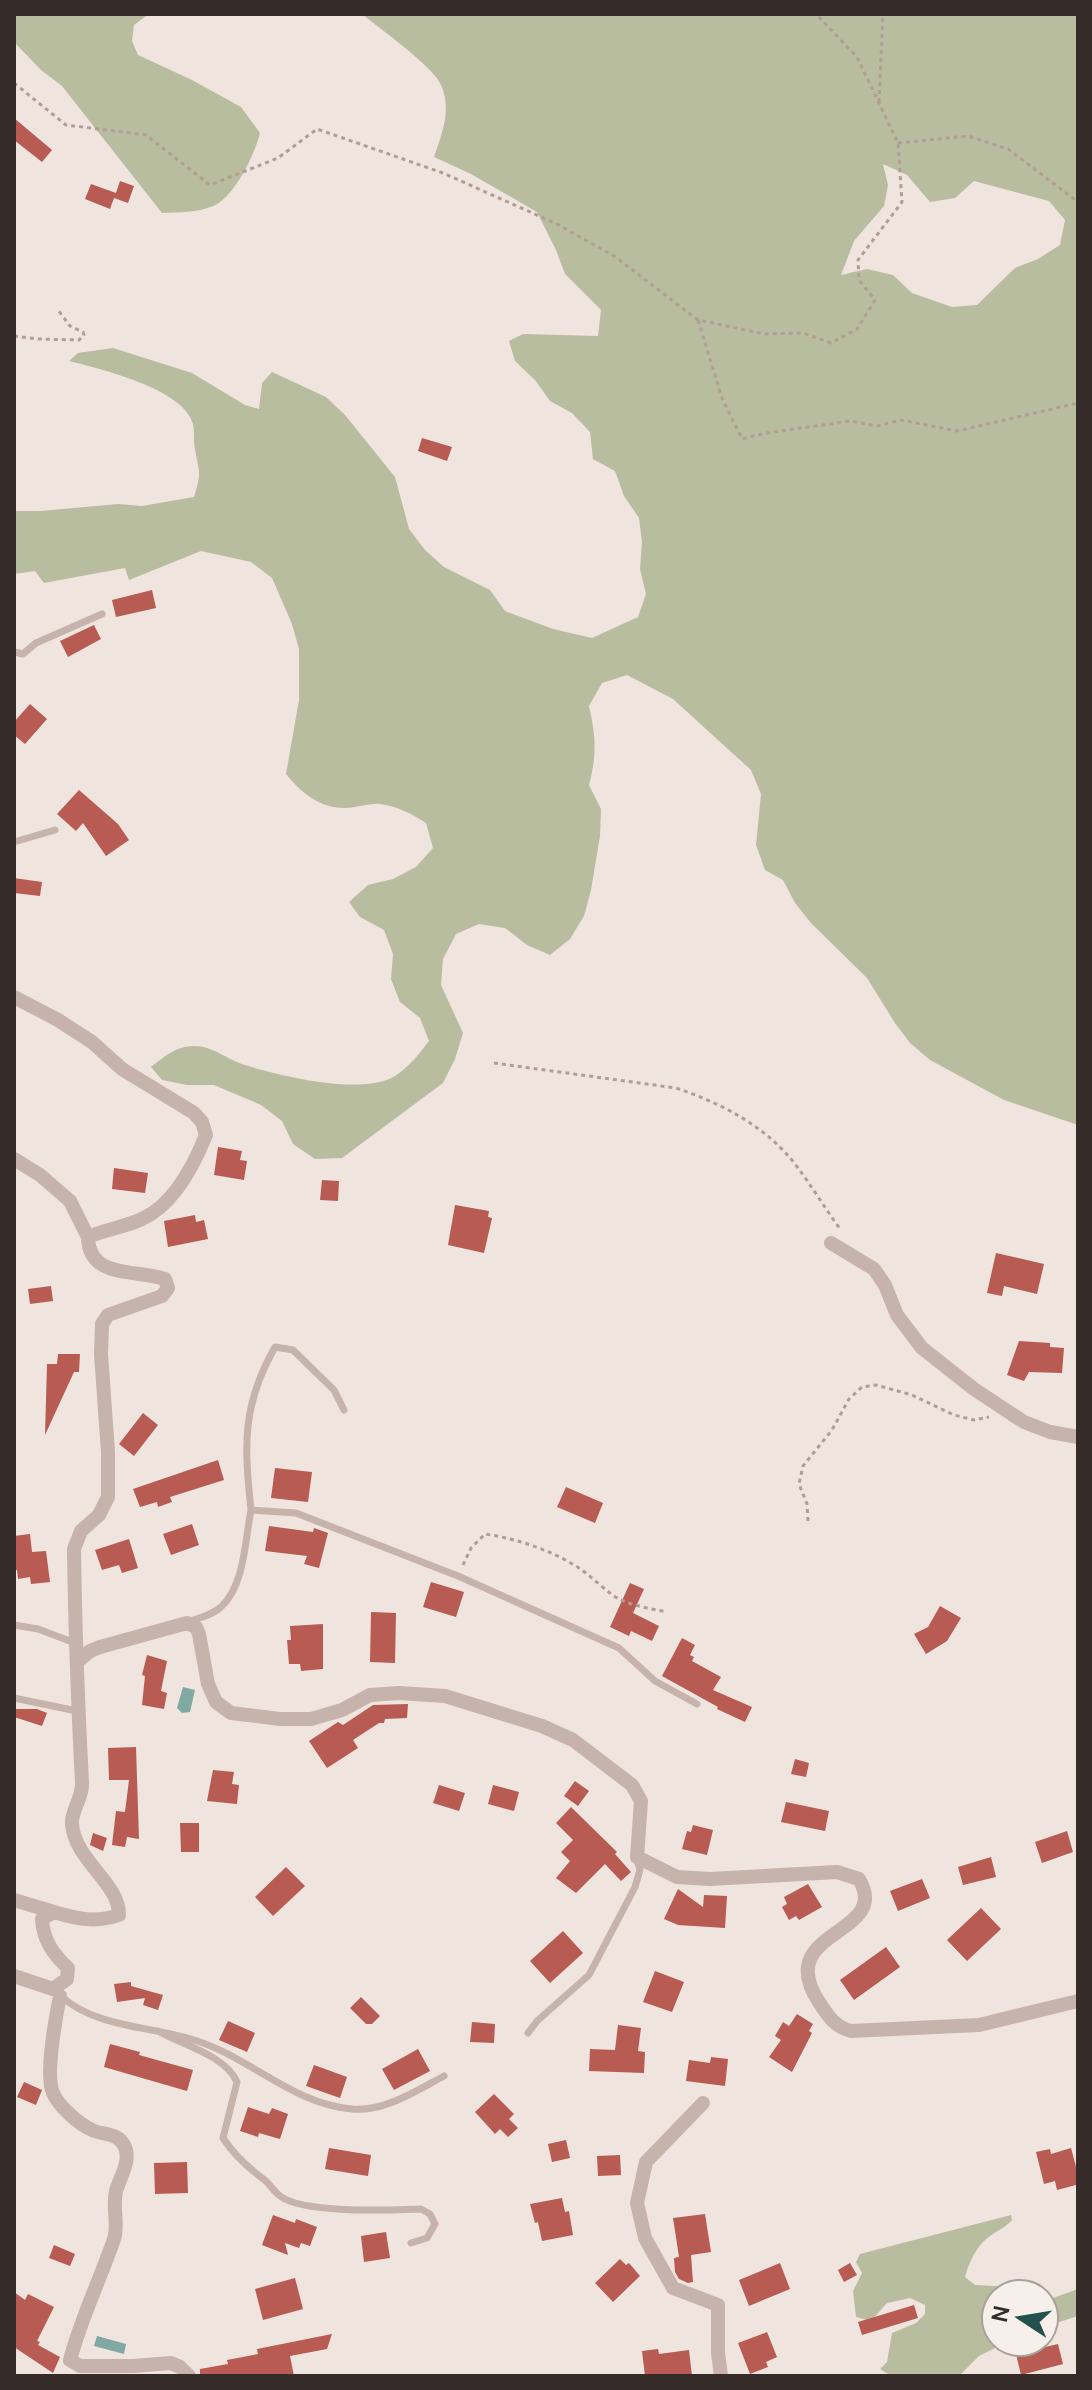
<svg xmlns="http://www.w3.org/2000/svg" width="1092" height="2390" font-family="Manrope,sans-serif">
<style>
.green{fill:#b8bd9f;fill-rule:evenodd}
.water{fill:#80a9a4}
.building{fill:#b75b53}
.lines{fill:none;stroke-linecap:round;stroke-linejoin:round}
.path{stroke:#b29d95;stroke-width:3;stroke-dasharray:4 4;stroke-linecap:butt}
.service{stroke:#c6b3ab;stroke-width:7}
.minor{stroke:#c6b3ab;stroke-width:14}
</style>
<rect width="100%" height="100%" fill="#efe4de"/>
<path class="green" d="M14 14H149L134 25 132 41 138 55 192 80 241 107 260 133C255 154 234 198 213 206 197 213 179 212 162 213L62 86 41 70 14 42Z
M362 14H1078V1125L1004 1100 930 1060 910 1043 895 1023 867 978 811 923 795 903 783 880 765 870 756 845 761 794 751 770 673 699 627 675 602 683 589 706C596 737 597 754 589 785L601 809 600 836 591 890 584 916 570 939 550 955 527 945 505 928 479 924 456 934 443 959 441 985 463 1033 455 1059 443 1083 342 1158 315 1159 293 1144 282 1121 261 1105 214 1085H187L162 1080 151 1067C164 1057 176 1046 194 1046 213 1046 228 1060 245 1065 280 1076 363 1096 395 1076 409 1067 420 1053 429 1041L420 1018 400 1002 391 979 393 954 384 930 360 917 349 902 368 885 393 879 416 867 433 848 426 823C412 814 397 806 380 804 372 803 363 806 355 807 325 812 304 796 286 774L299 700V649L292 624 272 578 251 562 201 551 129 580 125 568 44 583 35 571 14 574V511H41L118 504 142 506 194 497C202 472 199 473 195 449 193 441 195 432 193 424 184 389 101 369 69 361L78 353 113 348 192 373 245 405 259 409 262 383 272 372 326 397 345 415 395 477 409 529 425 550 444 567 490 590 505 611 553 629 592 638 638 617 646 594 640 569 642 542 639 518 624 496 615 471 593 459 590 432 572 413 550 401 535 380 515 361 509 341 523 334 598 336 601 310 565 274 556 250 537 212 471 174 434 157C442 134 452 109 441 85 433 66 380 29 362 14ZM883 164 907 175 930 202 955 198 974 181 1049 201 1065 220 1060 245 1038 259 1015 268 977 305 952 307 912 293 893 275 867 269 841 275 854 241 884 206 888 185Z
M1011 2215 1012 2220C1005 2228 998 2230 990 2236 977 2245 969 2262 965 2277L975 2285 1015 2287 1035 2294H996V2342H1007L979 2356 959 2376H891L880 2369 887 2362 892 2333 916 2323 925 2314V2305L910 2298 887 2303 871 2321 856 2317 853 2291 862 2273 856 2262 860 2254Z
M1078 2289V2316L1044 2327V2296L1053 2298Z"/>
<path class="water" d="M183 1687 195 1690 190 1712 182 1713 177 1708Z
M97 2336 126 2344 124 2354 94 2346Z"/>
<path class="building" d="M14 118 52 150 42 162 14 140Z
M120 181 134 186 128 203 114 198 110 209 85 199 91 184 116 193Z
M422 438 452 447 447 461 418 451Z
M152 590 156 608 116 617 112 600Z
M94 625 101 639 68 657 60 641Z
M30 704 47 719 25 744 14 735V722Z
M79 790 118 824 129 840 106 856 83 823 76 831 57 814Z
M14 878 42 882 40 896 14 893Z
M218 1147 242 1151 240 1160 247 1161 244 1180 214 1175Z
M114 1168 148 1173 145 1193 112 1189Z
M322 1180 339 1181 338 1201 320 1200Z
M455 1205 489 1211 488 1217 492 1218 484 1253 448 1245Z
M195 1215 196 1222 204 1220 208 1239 168 1247 164 1221Z
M996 1253 1044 1264 1037 1294 1004 1286 1002 1296 987 1293Z
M51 1286 53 1301 30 1304 28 1289Z
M1019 1341 1050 1343V1347L1064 1348 1062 1373 1029 1372 1024 1381 1007 1375Z
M58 1354H80L79 1372H74L45 1435 47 1364H57Z
M143 1413 158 1425 134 1456 119 1444Z
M218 1460 224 1480 170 1497 172 1502 158 1507 157 1502 140 1507 133 1489Z
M275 1468 312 1472 308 1502 271 1498Z
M566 1487 603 1503 595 1523 557 1507Z
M192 1524 199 1545 171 1555 163 1534Z
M269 1526 313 1532 314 1528 328 1533 319 1568 304 1564 307 1556 265 1551Z
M30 1534 32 1552 46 1551 50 1582 31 1584 30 1577 18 1579 17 1570H14V1536Z
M129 1539 138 1568 122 1573 119 1565 102 1570 95 1550Z
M431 1582 464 1592 456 1617 423 1607Z
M630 1583 644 1589 633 1613 659 1626 652 1641 631 1631 629 1636 610 1627Z
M940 1606 961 1618 947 1641 926 1654 914 1634 928 1627Z
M371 1612 396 1613 395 1663 370 1662Z
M323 1624V1669L301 1671 300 1664H289L287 1640H291L290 1626Z
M682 1638 695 1645 690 1655 694 1657 692 1661 721 1677 713 1690 752 1707 745 1722 717 1709 718 1707 662 1676Z
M147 1655 167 1661 161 1691 167 1693 164 1709 142 1705 145 1676 142 1675Z
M408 1704 407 1718 385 1719 384 1723H379L353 1740 358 1748 327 1768 309 1741 338 1722 343 1725 373 1705Z
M14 1709H37L47 1713 42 1726 14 1717Z
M136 1747 139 1839 127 1837 125 1847 112 1845 116 1811 125 1812 129 1780H109L108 1748Z
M795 1759 809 1763 806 1777 791 1774Z
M213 1770 234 1772 232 1784 239 1785 237 1804 207 1801Z
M575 1781 589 1791 578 1806 564 1796Z
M439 1785 465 1793 459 1811 433 1803Z
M493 1785 519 1792 514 1811 488 1804Z
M786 1802 829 1811 825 1831 781 1822Z
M571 1807 617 1852 615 1854 631 1872 621 1881 605 1864 576 1893 556 1878 570 1861 561 1852 573 1840 556 1823Z
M180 1823H199V1852H181Z
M693 1825 713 1830 707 1855 682 1849 687 1831 691 1832Z
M1067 1831 1073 1852 1042 1863 1035 1842Z
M93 1833 107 1838 103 1851 90 1845Z
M991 1857 996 1877 963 1885 958 1867Z
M286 1867 305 1886 273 1916 255 1897Z
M922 1879 930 1898 898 1911 890 1891Z
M808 1884 822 1907 799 1920 796 1916 789 1920 782 1907 787 1904 784 1897Z
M678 1889 703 1907 704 1895 727 1896 725 1928 678 1925 664 1919Z
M981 1908 1001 1929 967 1961 947 1940Z
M563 1931 583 1953 550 1983 530 1961Z
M886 1947 900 1967 854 2000 840 1980Z
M655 1971 684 1982 672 2012 643 2002Z
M131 1982V1986L163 1995 158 2010 143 2005 145 1998 117 2002 114 1984Z
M361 1997 380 2016 372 2024H366L350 2008Z
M797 2014 813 2024 809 2031 812 2033 792 2072 769 2057 781 2040 775 2036 783 2022 789 2026Z
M228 2021 255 2033 247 2052 219 2040Z
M472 2022 495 2024 494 2043 470 2042Z
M618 2025 641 2028 638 2051 645 2052 644 2073 589 2071 590 2049 615 2050Z
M110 2044 140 2052 139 2055 193 2070 187 2091 104 2067Z
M418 2049 430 2071 394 2090 382 2069Z
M711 2057 728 2059 725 2086 686 2081 689 2060 710 2063Z
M314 2065 347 2077 340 2098 306 2086Z
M24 2082 42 2090 36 2105 17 2097Z
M494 2094 514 2114 509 2119 518 2128 508 2137 500 2129 495 2134 475 2112Z
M248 2107 269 2114 272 2108 288 2114 280 2139 259 2133 258 2137 240 2131Z
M566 2140 570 2158 552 2162 548 2144Z
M329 2148 371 2155 368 2176 325 2169Z
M1071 2148 1078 2174 1076 2185 1057 2190 1055 2181 1044 2184 1036 2152 1050 2149 1051 2154Z
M620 2155 621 2175 598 2176 597 2156Z
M187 2162 188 2193 155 2194 154 2163Z
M562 2198 565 2212 569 2211 573 2235 542 2241 538 2222 535 2223 530 2204Z
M705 2214 711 2252 691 2255 693 2282 688 2283 679 2279 675 2272 674 2258 679 2257 673 2218Z
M273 2215 295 2223 296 2219 317 2227 310 2246 301 2243 299 2248 285 2243 288 2255 262 2245Z
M386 2232 390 2258 364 2262 361 2236Z
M54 2245 75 2254 70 2266 49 2258Z
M620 2259 626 2265 629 2263 640 2276 613 2302 595 2283Z
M780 2263 790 2289 749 2306 739 2280Z
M850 2263 857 2275 844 2282 838 2270Z
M295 2278 303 2309 263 2320 255 2289Z
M14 2292 25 2300 28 2294 54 2307 37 2341 40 2342 38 2345 60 2357 53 2373 14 2347Z
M914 2305 918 2318 862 2335 858 2322Z
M767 2332 777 2357 766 2362 768 2367 750 2374 738 2343Z
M332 2334 327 2349 290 2356 294 2376H200V2369L228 2364 227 2360 258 2354 257 2349Z
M1058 2344 1063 2364 1021 2375 1016 2354Z
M658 2349 659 2354 689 2350 692 2376H645L642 2351Z"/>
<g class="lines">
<path class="path" d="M14 83 66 125 146 135 210 185 278 158 317 129 443 173 557 224 614 256 698 320 765 334 803 333 831 343 857 329 875 300 859 280 858 260 902 202 898 143 857 57 816 14
M879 102 883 14
M898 143 968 136 1008 149 1078 202
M698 320 722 398 742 439 766 433 851 421 877 426 901 420 957 431 1078 403
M14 336 38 339 79 340 84 335 83 332 70 326 58 310
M494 1063 676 1088C723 1104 768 1127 798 1168 813 1188 826 1210 841 1230
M808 1521 807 1504 799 1484 803 1466 832 1430 849 1399 862 1387 876 1385 912 1395 954 1415 974 1420 989 1417
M463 1565 471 1548 485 1534C518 1539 551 1550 579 1568 591 1576 609 1594 619 1599 634 1606 651 1609 667 1612"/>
<path class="service" d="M14 652 23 654 36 643 102 614
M14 842 55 830
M251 1510C244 1445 242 1405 275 1347L293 1350 334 1390 344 1410
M188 1622C199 1618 213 1615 222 1606 245 1584 245 1539 251 1510L296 1513 458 1576 619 1648 655 1681 697 1704
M14 1625 38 1629 75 1643
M14 1698 77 1711
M61 1996C96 2028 151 2026 194 2040 248 2056 294 2105 352 2109 384 2112 416 2091 444 2076
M158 2031C182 2045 225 2055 237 2082L223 2138C234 2155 246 2166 262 2178 269 2182 273 2191 280 2196 304 2214 390 2210 421 2209L430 2214 435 2224 427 2238 411 2243
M528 2033 537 2021 589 1975 635 1887 640 1870 637 1859"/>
<path class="minor" d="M14 997 58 1020 92 1042 122 1069 194 1113 202 1122 206 1135C194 1165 173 1205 142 1219 125 1227 106 1229 88 1237 89 1279 135 1269 165 1279L168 1288 162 1296 108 1315 102 1324 101 1354 108 1452V1497L99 1515 81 1531 74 1549C75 1627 78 1705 82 1783 83 1797 71 1811 72 1824 75 1861 119 1882 119 1915 96 1923 77 1919 54 1912L42 1919C43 1940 53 1954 68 1968L67 1979 53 1989 14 1976
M14 1159 40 1175 70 1201 88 1237
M831 1243 874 1269 885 1285 897 1315 922 1348 974 1389 1024 1422 1050 1432 1078 1437
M78 1661 90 1651 100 1647 187 1623 196 1627 199 1634 208 1684 216 1702 231 1713 280 1719H311L342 1710 370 1695 399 1693 445 1696 542 1726 573 1740 632 1785 641 1801 637 1857 677 1877 710 1879 837 1872 859 1879C893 1936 771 1929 819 2002 828 2016 835 2027 851 2031L979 2025 1078 2001
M14 1900 54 1912
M60 1996C56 2016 45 2075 53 2093 59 2107 79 2124 92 2130 103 2135 118 2133 124 2145 132 2160 120 2177 116 2191 112 2208 119 2224 114 2239 100 2280 81 2318 70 2360L80 2366H133L171 2363 180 2367 189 2376
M703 2103 646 2162 637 2203 645 2238 673 2288 718 2305V2353L721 2376"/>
</g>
<rect width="1092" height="2390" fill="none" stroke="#352b29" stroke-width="32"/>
<g transform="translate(1020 2318) rotate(282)"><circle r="38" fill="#f7efe9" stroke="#a9a19c" stroke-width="2"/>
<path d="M0-6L14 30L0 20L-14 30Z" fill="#24514d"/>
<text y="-12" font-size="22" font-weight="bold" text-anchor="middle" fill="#352b29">N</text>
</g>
</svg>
